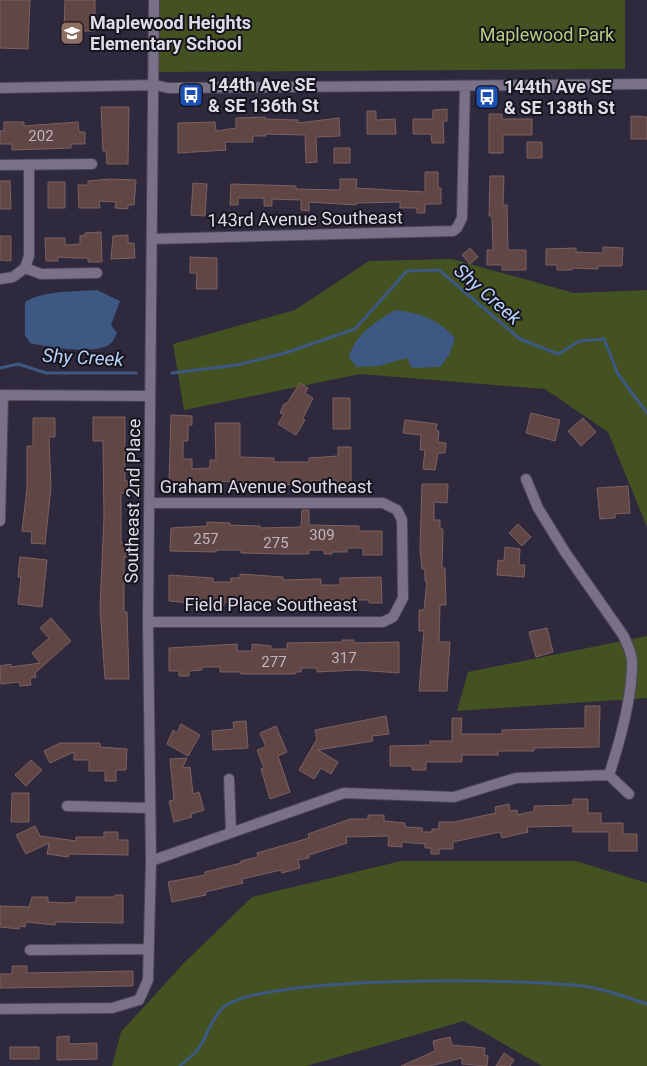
<svg xmlns="http://www.w3.org/2000/svg" width="647" height="1066" font-family="Roboto,sans-serif">
<style>
.green{fill:#445222}
.water{fill:#3c5883}
.lines{fill:none;stroke-linecap:round;stroke-linejoin:round}
.stream{stroke:#3c5883;stroke-width:3}
.building{fill:#604645;stroke:#7d6160}
.minor-casing{stroke:#4b4656;stroke-width:12}
.minor{stroke:#787188;stroke-width:10}
.labels{text-anchor:middle;stroke-width:4;stroke-linejoin:round;paint-order:stroke}
.number-label{font-size:15px;fill:#bfb6c0}
.poi-label{font-size:18px;font-weight:bold;fill:#dfdce9;stroke:#16131c;text-anchor:start}
.park-label{font-size:18px;fill:#b6cf7f;stroke:#16131c}
.street-label{font-size:18px;fill:#dfdce9;stroke:#16131c}
.water-label{font-size:19px;font-style:italic;fill:#b7d3fc;stroke:#16131c}
</style>
<rect width="100%" height="100%" fill="#2f293d"/>
<path class="green" d="M159 0H625V69L158 72Z
M452 259 574 293 647 290V527L608 432 545 389 360 374 184 410 173 344 295 310 369 261Z
M647 636V698L457 711 468 672Z
M401 861H576L647 883V1066H542L464 1021 306 1066H112L121 1032 184 963 252 897Z"/>
<path class="water" d="M97 290 120 301 111 325 117 333C115 336 114 341 111 343 99 356 46 347 30 343L25 335V302C45 290 74 292 97 290Z
M395 310C420 313 438 319 455 338L449 355 440 367 412 368 407 358 379 366 357 367 349 358C354 334 376 322 395 310Z"/>
<g class="lines">
<path class="stream" d="M0 368 18 364 46 373H136
M172 373 237 365 285 353 355 329 407 271 439 270 520 339 558 354 580 341 604 339 618 374 647 413
M180 1066C186 1060 194 1055 199 1048 207 1036 213 1015 225 1006 268 975 529 978 589 987 608 990 628 998 647 1004"/>
</g>
<path class="building" d="M0 0H30L28 49 0 48Z
M65 0H95V31H64Z
M101 107H129L128 164H107L106 151H103Z
M447 109V121H443L444 143H432L431 134H413V119H433V110Z
M367 111H376V120L395 119 396 134H367Z
M489 114H502V119H532V135H503V153H489Z
M631 116 647 117V139H631Z
M265 117V119L298 120V123L339 118 340 136 316 137 317 162 306 163 305 135 265 134 266 136H253V142H225L226 150 178 153V123L215 122 216 131 236 128V118Z
M4 122H24V126L78 122 79 132H85V144H71V148L12 150V144H0V131H4Z
M527 142H542V158H527Z
M334 148H350V163H334Z
M425 172H438V188H441V204H425V213H417V208H400V202L356 203V205L309 202V211L301 210V200L272 199V206H264V198H238V205H230L231 184 296 186V189L340 190V179H357L356 188 425 192Z
M490 176H504L503 205H507L508 250H526V270H502V265H487V250H493L492 216H489Z
M110 179 136 180 134 205H128V209L115 208 116 202 99 201 100 208H79L78 185H88V181Z
M0 181H10L11 209H0Z
M48 182H65V208H48Z
M193 183 207 184 205 216 191 215Z
M101 232 102 262H88V258H75L58 257V261H46L45 238H65V245L80 244V236L85 235V233Z
M128 235V243H134L135 258 111 259 113 236Z
M0 236H11V261L0 260Z
M603 247 623 248 622 266H598V269L572 268V270H557V265H546V249L576 248V252L603 253Z
M470 248 478 257 470 264 462 255Z
M190 257 217 258V289H196L197 273H190Z
M300 383 308 388 305 393 313 398 303 418 305 420 296 435 278 424 284 414 280 413 284 404 287 403Z
M333 398H350V429H333Z
M531 413 560 420 555 441 526 433Z
M171 415 192 416V425H188V441H183V459H192V469L210 468V460H216L215 423H240V457L274 458V462H309V458L338 456V447H351V485H337V480L294 482V485L262 483V487H254V483H239V481L216 482V486H175V484H169Z
M93 417H125V481H128V493H121V543H129V557H124V612H127L129 679H105L100 608 104 517 103 441H93Z
M33 418H55V437H49L51 487 45 544 31 543 32 532 22 531 27 488V446H33Z
M583 418 596 432 581 446 568 431Z
M405 420 437 424 436 430 439 431 438 442 446 443 445 453H438L435 470 423 469 425 450H420L421 435 403 433Z
M422 484H448L447 503 434 502V520H440V529H443L442 568H445L446 605H440L439 642H450L447 691H419L424 631H419V610H424L427 581H425V569H422L420 549Z
M628 486 630 513 615 514V518L600 519 597 488Z
M302 510H309V525L359 526V531H382V555H363V548H347V552H332V554H324V550H309V554H286L241 553V550H216V552L170 551 171 528 207 526V522L230 523V525L260 526V528L301 527Z
M518 524 531 537 522 546 509 533Z
M505 547 520 549 519 565H525L524 577 497 575 498 560 504 561Z
M20 557 47 560 42 607 18 604 21 577H18Z
M240 574 283 577V580L321 579V585H340V578L381 577 382 603H369V600H331V607H299V603H288V599H270V601H259V604L224 602V606L204 609V604L169 601V575L213 578V582H231V578H240Z
M51 618 71 641 35 673 36 677 30 678 31 685 20 686 19 682 1 684 0 666 11 664V667L40 663 32 653 49 638 40 628Z
M547 628 553 652 536 657 529 632Z
M342 640H354V643L399 642V673L357 670 317 672V668H301V672H295V674H241V672H220V667H202V670L189 671V676H179V671H169V648L237 644V651H252V644L271 646V649H287V643L342 642Z
M585 706H600L599 747 534 748V751H498V755H462V762H426V770H412V766H390V746L430 745V741H452V718H462L461 734H502V730L585 728Z
M386 716 389 734 372 736 373 741 318 750 338 762 331 774 321 768 314 779 299 770 317 739 315 730Z
M246 721 248 748 213 750 212 731 234 729 233 722Z
M181 724 200 735 188 756 167 744 173 730 177 733Z
M276 726 287 752 278 756 290 792 270 799 261 769 264 768 257 750 266 747 260 733Z
M60 743H100V747L127 749 126 770H116V781H105V771H89V760H74V752L50 763 44 751Z
M187 758 182 768 190 767 193 794 199 792 204 810 191 814 192 817 174 822 169 801 174 800 170 759Z
M31 760 42 770 26 786 15 775Z
M12 793H29V822H11Z
M573 799H588V813H601V823H623V834H637V851H609V832H573V826L527 827 528 832 502 838 500 832 453 842V849H439V854H431V848H425V844L402 842V847L388 846 389 836 346 837 347 843 309 855V858L298 860 300 868 282 873 281 870 242 879 243 883 205 892 206 895 172 902 168 882 205 875V872L241 863V861L258 857 257 853 309 838 308 834 350 819H368V815H384V821L405 823V827L422 828V832H432V829H439V822H454L496 813 495 807 509 804 510 811 517 810 518 815 534 811V806L573 805Z
M35 826 40 836 76 841V837H104V832H118V840H128V855L69 854 68 857 47 854 49 843 26 854 16 835Z
M115 895H123V923L55 922V925L26 922 25 927 19 926V929L0 927V906L29 907 32 897H48V902L65 903 76 902V897H114Z
M12 966H27V973L133 971V986L0 988V974H12Z
M69 1036V1044L97 1043V1059L57 1060V1037Z
M450 1037 452 1045 485 1048 484 1055 488 1056 487 1066 462 1064V1058L430 1066H401L435 1051 433 1041Z
M10 1047H39V1059H10Z
M504 1053 514 1060 510 1066H496Z"/>
<g class="lines">
<g class="minor-casing">
<path id="minor" d="M0 88 155 85 168 88 647 84
M0 165 92 164
M152 239 453 231 457 228 462 218 465 86
M25 268 29 256V165
M0 279 13 277 25 268 41 274 97 273
M0 395 150 396
M526 479 538 508 565 552 623 635C627 643 631 651 632 660 633 696 620 741 609 775
M0 521 3 395
M148 622H383L393 617 403 598 402 520 397 510 383 503H149
M229 779 231 831
M67 806 150 808
M151 861 344 793 454 797 516 778 609 775 629 794
M30 950 149 949
M0 1009 112 1008 139 1000 148 980 151 861 148 622 154 0"/>
</g>
<use href="#minor" class="minor"/>
</g>
<defs>
<g id="school-square" transform="scale(1.25)"><rect x="-9" y="-9" width="18" height="18" rx="4" fill="#8d6e63" stroke="#16131c"/><path d="M0-5L7-2L0 1L-7-2ZM-4 1L0 2.5L4 1V4Q0 6-4 4Z" fill="#fff"/></g>
<g id="bus-square" transform="scale(1.25)"><rect x="-9" y="-9" width="18" height="18" rx="4" fill="#1a4fb4" stroke="#16131c"/><path d="M-5-6H5V4H4V6H2V4H-2V6H-4V4H-5ZM-3.5-4V0h7V-4ZM-3.5 1.2v1.5H-2V1.2ZM2 1.2v1.5H3.5V1.2Z" fill="#fff"/></g>
</defs>
<g fill-rule="evenodd">
<use href="#school-square" x="72" y="33"/>
<use href="#bus-square" x="191" y="95"/>
<use href="#bus-square" x="487" y="97"/>
</g>
<g class="labels">
<g class="number-label">
<text x="41" y="141">202</text>
<text x="322" y="540">309</text>
<text x="206" y="544">257</text>
<text x="276" y="548">275</text>
<text x="344" y="663">317</text>
<text x="274" y="667">277</text>
</g>
<g class="poi-label">
<text x="90" y="29">Maplewood Heights<tspan x="90" dy="21">Elementary School</tspan></text>
<text x="208" y="91">144th Ave SE<tspan x="208" dy="21">&amp; SE 136th St</tspan></text>
<text x="504" y="93">144th Ave SE<tspan x="504" dy="21">&amp; SE 138th St</tspan></text>
</g>
<g class="park-label">
<text x="547" y="41">Maplewood Park</text>
</g>
<g class="street-label">
<text transform="translate(305 219) rotate(-1)" y="6">143rd Avenue Southeast</text>
<text x="266" y="493">Graham Avenue Southeast</text>
<text transform="translate(133 501) rotate(-89)" y="6">Southeast 2nd Place</text>
<text x="271" y="611">Field Place Southeast</text>
</g>
<g class="water-label">
<text transform="translate(488 294) rotate(41)" y="7">Shy Creek</text>
<text transform="translate(83 357) rotate(3)" y="7">Shy Creek</text>
</g>
</g>
</svg>
